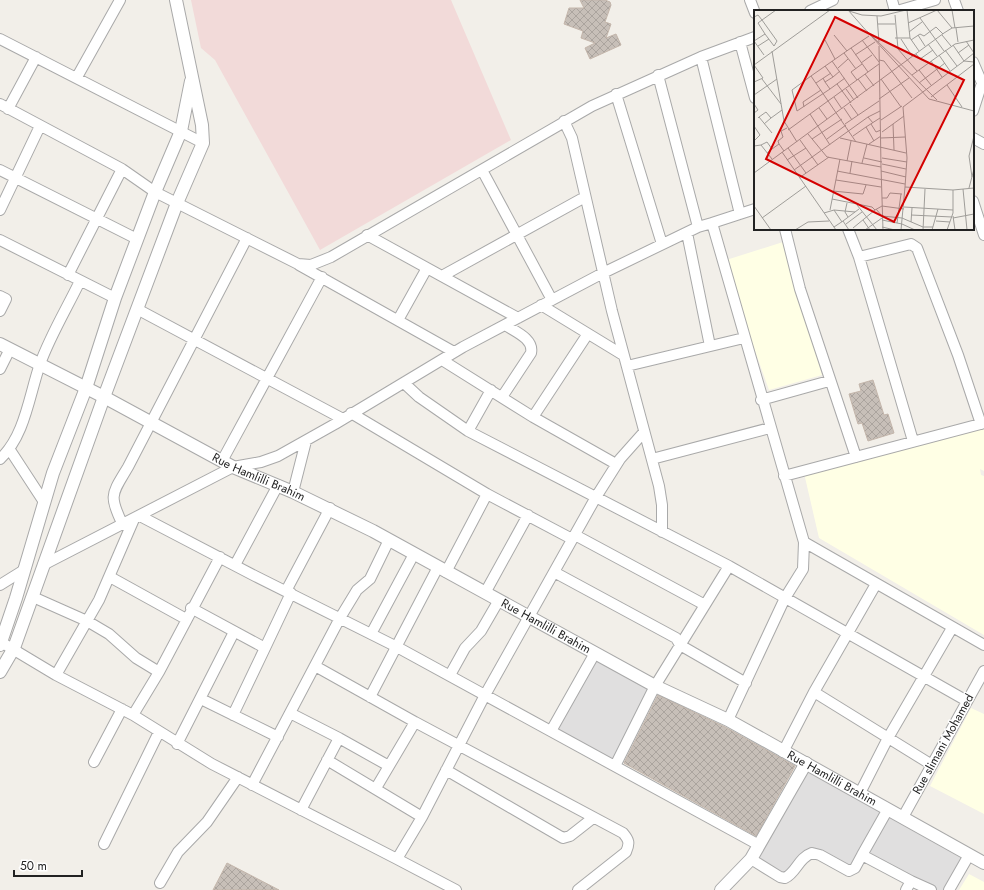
<svg xmlns="http://www.w3.org/2000/svg" width="984" height="890" font-family="Jost,sans-serif">
<style>
.residential{fill:#e0dfdf}
.commercial{fill:#f2dad9}
.education{fill:#ffffe5}
.building{fill:url(#building-cross-hatch);stroke:#c4b6ab}
.lines{fill:none;stroke-linecap:round;stroke-linejoin:round}
.minor-casing{stroke:#a9a9a9;stroke-width:12}
.tertiary-casing{stroke:#a9a9a9;stroke-width:14}
.minor{stroke:#fff;stroke-width:10}
.tertiary{stroke:#fff;stroke-width:12}
.labels{text-anchor:middle;stroke-width:3;stroke-linejoin:round;paint-order:stroke}
.street-label{font-size:12px;fill:#222;stroke:#fff}
.inset-road{fill:none;stroke:#9f9d99;stroke-width:1}
.view{fill:#d40000;fill-opacity:0.15;stroke:#d40000;stroke-width:2}
.inset-edge{fill:none;stroke:#222;stroke-width:2}
</style>
<defs>
<pattern id="building-cross-hatch" width="8" height="8" patternUnits="userSpaceOnUse"><rect width="8" height="8" fill="#c7bfb8"/><path d="M0 0l8 8M0 8l8-8" fill="none" stroke="#aba49e"/></pattern>
</defs>
<rect width="100%" height="100%" fill="#f2efe9"/>
<path class="residential" d="M595 653 655 686 615 766 551 731Z
M806 763 969 855 949 890H931L862 855 847 870 812 853 782 878 751 859Z"/>
<path class="commercial" d="M191 0H451L511 140 320 250 215 60 201 48Z"/>
<path class="education" d="M783 242 822 375 769 390 723 261Z
M984 424V471L980 469 981 475 984 476V635L819 538 804 473Z
M971 708 984 714V814L930 786Z
M969 874 984 882V890H959Z"/>
<path class="building" d="M580 0H605L610 2 611 5 605 22 611 24 606 38 616 34 621 45 590 59 585 48 595 43 581 38 583 31 564 24 569 8H584Z
M873 380 884 415 888 414 894 433 868 441 862 423 858 424 849 394 861 391 859 384Z
M658 695 725 727 795 766 756 836 624 763Z
M227 863 279 890H213Z"/>
<g class="lines">
<g class="minor-casing">
<path id="minor" d="M750 0 755 13
M892 0 895 11
M954 0 958 11
M810 11 833 0
M897 11 935 0
M0 39 203 143
M740 42 755 98
M701 57 740 214
M973 62 982 83 973 111
M658 75 698 227
M77 77 120 0
M616 94 662 244
M0 104 122 169 155 192 298 264 311 265 331 257 592 106 701 57 755 37
M8 109 36 57
M564 121 572 138 612 311 659 486 662 505V532
M973 138 984 144
M0 170 137 239
M482 170 552 300
M973 201 984 235
M0 210 40 126
M712 223 755 209
M785 229 800 289 856 457
M848 229 859 257 913 441
M687 233 710 346
M367 235 518 318
M0 240 115 298
M859 257 911 244 917 248 958 355 981 424
M299 265 454 352
M68 275 122 169
M442 276 585 197
M0 296 6 299 0 311
M541 305 623 355
M137 309 343 419
M398 320 427 268
M442 360 533 417 587 335
M627 366 744 338
M0 369 10 349
M404 383 419 397 468 431 491 390
M502 397 531 353C534 339 516 332 505 325
M761 400 829 381
M351 413 487 494 572 539
M533 417 616 464
M468 431 729 566 967 701
M10 450 44 502
M0 459C25 436 29 396 40 364 50 336 67 308 80 281
M652 459 770 428
M222 461 322 277
M784 476 984 423
M293 492 306 441
M140 516 255 576 397 647 759 845
M123 525C108 495 112 494 128 467L247 238
M575 535 705 605
M804 542 984 645
M43 565 233 467 261 462 278 456 335 424 463 347 603 273 698 227 712 223 804 542 803 569 785 598 728 720
M235 565 278 485
M446 572 487 494
M554 572 676 638 680 645 746 683
M110 577 186 619
M0 585 24 570
M286 591 330 508
M485 593 528 515
M33 597 87 621 109 634 136 658 159 672
M191 608 265 648 291 593
M371 634 414 554
M1 642 56 675 133 715 159 672 220 557
M315 666 415 722
M56 675 99 600 134 519
M450 675 465 648 481 631 499 600
M814 692 932 765
M370 697 438 567
M201 699 278 737
M290 713 339 738 301 810
M133 715 212 764 397 859 422 817 485 695 596 497 620 459 644 432
M233 715 265 648
M551 731 595 653
M339 738 389 766 376 788
M177 744 234 632
M783 752 814 692 876 584
M327 760 422 817
M94 762 122 709
M389 766 415 722 623 833C629 840 630 843 626 852L578 890
M615 766 655 686 729 566
M446 770 563 838 570 836 593 818
M252 785 340 618 357 590 370 579 389 540
M860 793 888 738 952 628
M888 809 862 855 911 881
M903 817 984 671
M104 844 159 732
M397 859 456 890
M751 859 780 877 785 878C797 872 798 858 812 853L820 855 849 871 855 868 862 855
M160 883 178 852 207 822 238 777
M906 890 911 881 931 890
M949 890 969 855"/>
</g>
<g class="tertiary-casing">
<g id="tertiary">
<path id="s1" d="M0 344 104 397 233 467 293 492 373 531 655 686 728 720 984 863"/>
<path d="M0 645 16 598 53 473 86 388 115 298 155 192 181 131 191 81"/>
<path d="M0 672 14 648 104 397 177 203 203 143 202 125 176 0"/>
<path d="M721 890 751 859 806 763"/>
</g>
</g>
<use href="#minor" class="minor"/>
<use href="#tertiary" class="tertiary"/>
</g>
<g class="labels">
<g class="street-label">
<text dy="4" stroke="none"><textPath href="#s1" startOffset="291">Rue Hamlilli Brahim</textPath></text>
<text dy="4" stroke="none"><textPath href="#s1" startOffset="615">Rue Hamlilli Brahim</textPath></text>
<text transform="translate(943 744) rotate(-61)" y="4">Rue slimani Mohamed</text>
<text dy="4" stroke="none"><textPath href="#s1" startOffset="939">Rue Hamlilli Brahim</textPath></text>
</g>
</g>
<g transform="translate(754 10)">
<rect width="220" height="220" fill="#f2efe9"/>
<path class="inset-road" d="M94 0 109 17M153 0 156 28 165 41M183 0 198 18M198 0 201 18M95 1 108 5 127 6 152 0M141 5 144 39 163 61M123 6 125 32M0 7 4 5 8 10 22 0M166 8 190 41M154 13 183 0M124 14H141M108 16 175 89 220 101M202 18 204 32M113 21 183 90M155 22 168 12M11 24 4 13 8 10 23 31 20 36M80 25 93 41M164 25 171 36M188 25 197 36M141 28H156M147 29 158 46M71 30 81 49M108 30 125 52M157 30 166 24 170 26 182 17 189 24M0 31 11 24 20 36M0 31 10 45M212 31 220 43M174 34 183 46M199 35 210 51M4 36 15 29M97 38 57 66 102 132M191 40 203 56M18 41 30 111 43 132M90 43 102 59M204 43 215 35M162 44 166 49 179 40M101 45 121 32M185 45 196 61M125 50 130 51 158 88M78 51 104 88M177 51 188 67M210 51 220 43M220 52 210 51 149 97 153 148 151 177 199 180 220 178M107 53 118 45M0 55 76 0M71 56 79 67 86 61M84 58 94 49M165 60 177 75M114 62 97 38 115 26M111 64 120 76M158 65 201 34 220 30M57 66 38 80 43 101 76 79 71 72M69 68 71 72 79 67M8 69 27 94M104 69 113 81M127 69 147 97M103 70 97 62 108 54M0 72 9 68 0 55M62 73 77 63M165 73 191 53M83 74 97 93M193 75 208 97M76 79 91 68M92 79 100 90M0 85 23 69M80 87 88 99M177 87 220 54M125 89 155 68M96 94 104 105M50 97 49 92 67 80M65 98 73 109M90 98 98 110M0 103 4 100 0 94M56 104 76 135M5 107 12 102 17 108 10 114M4 108 5 107 18 123M17 108 28 100M127 110 148 96M119 113 114 107 126 101M91 114 125 91M117 114 122 122 127 120M139 114 140 140M0 116 6 125 0 131M34 120 125 54M128 122 150 106M54 124 73 147 127 157 125 36M99 126 112 117M86 128 152 143M127 128 151 127M58 129 88 109M73 129 92 115M46 130 64 155M120 131 112 117 126 108M25 134 24 131 29 127 27 121 33 118M115 134 127 126M7 135 13 132 18 139 13 143M0 136 7 135 18 149M34 138 52 163M18 139 25 134 30 141M28 142 82 220M110 148 128 152M128 148 153 152M33 150 52 138M93 151 97 131M108 153 113 134M128 154 152 159M127 157 129 220M40 160 114 107M83 161 151 174M127 161 152 167M0 163 190 23 198 18 220 16M96 163 98 151M218 167 215 146 220 126M45 168 75 147M82 170 127 177M215 178 220 159M209 179 213 220M79 181 109 184 112 175M128 188H133L136 183 148 184M78 189 118 197 121 200 128 196 150 199M93 193 91 202 94 207M103 195 123 220M0 196 17 220M150 197 199 200M122 199 128 206 148 208 169 217H179M76 200 86 149M80 200 101 202M70 203 80 200 88 212M157 205 198 207M199 206 201 220M8 208 52 176M199 208 220 204M109 210 116 220M128 210 148 214M89 211 105 199M182 211 196 212M157 212 158 198M143 213 147 184M92 214 108 202M148 214 161 220M80 217 89 211 95 220M128 217 141 220M99 218 121 200M41 220 54 212 75 211M111 220 128 208M147 220 151 177M169 220 171 179M178 220 184 199M193 220 199 203V180"/>
<path class="view" d="M81 7 210 70 140 212 12 149Z"/>
<rect width="220" height="220" class="inset-edge"/>
</g>
<path d="M14 870v6h68v-6" fill="none" stroke="#222222" stroke-width="2"/>
<text x="20" y="870" font-size="12" fill="#222222" stroke="#ffffff" stroke-width="3" paint-order="stroke">50 m</text>
</svg>
